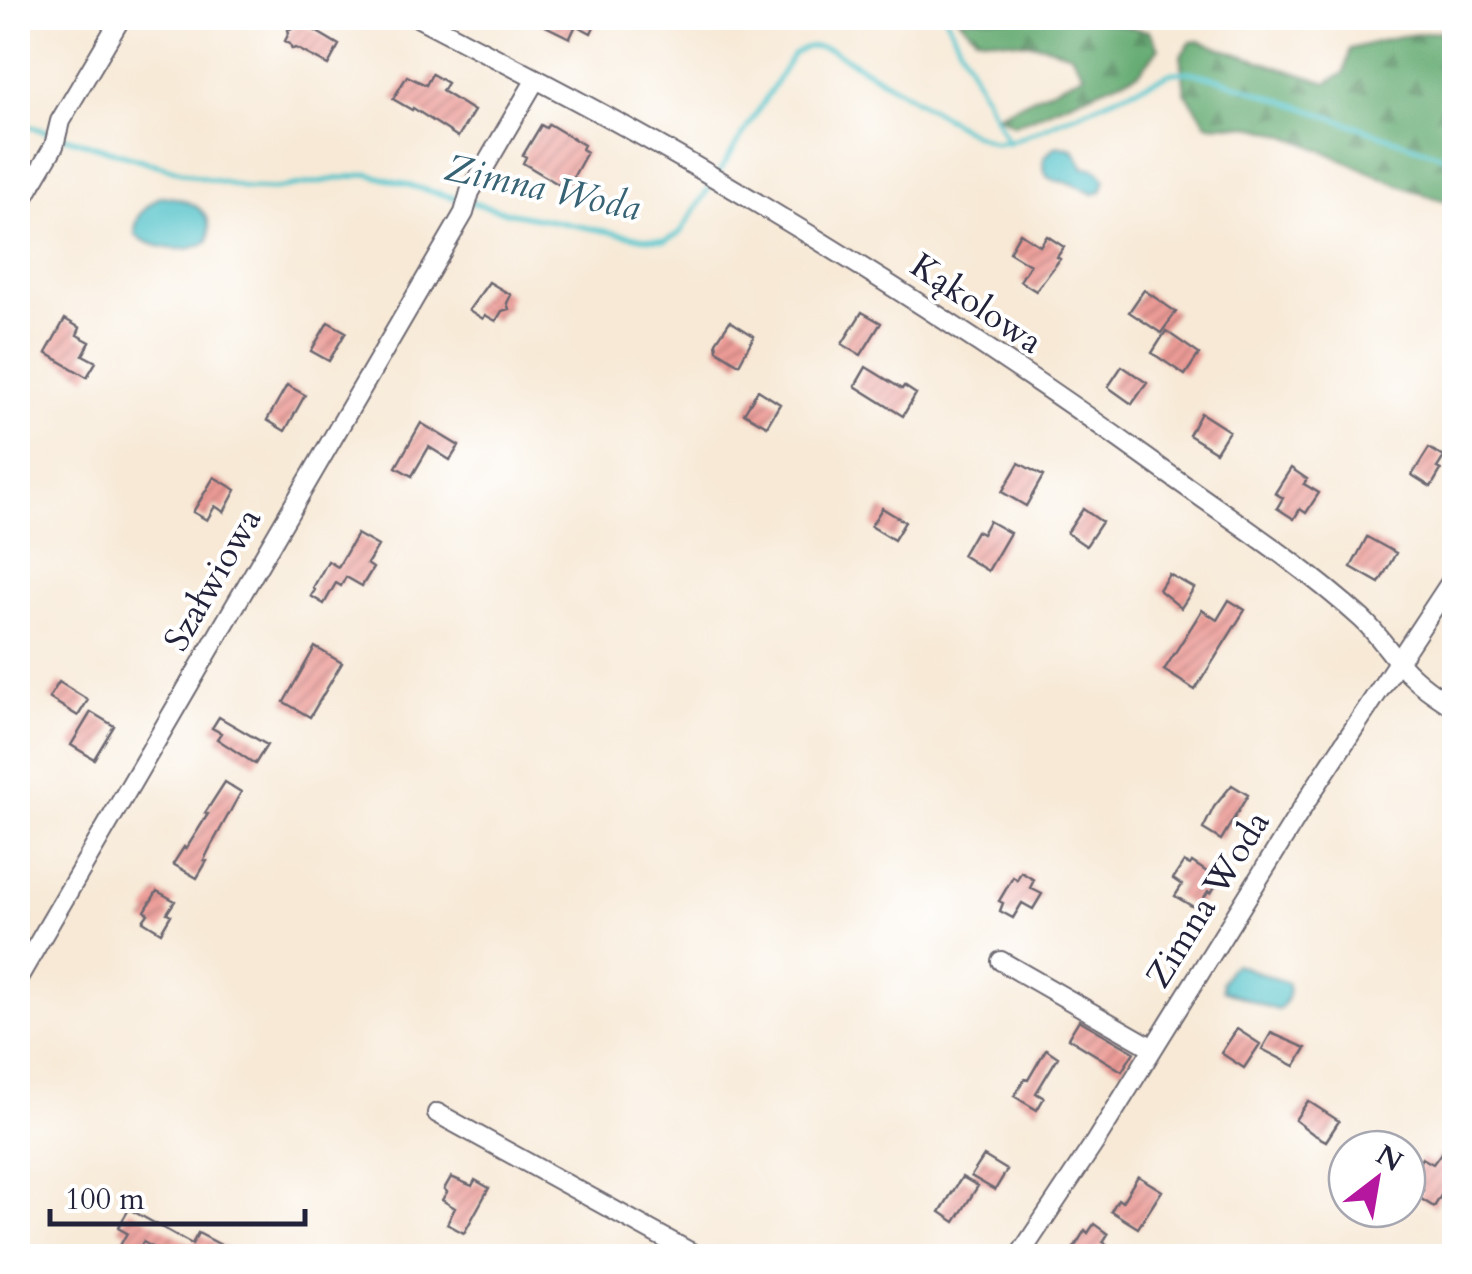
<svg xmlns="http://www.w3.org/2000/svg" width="1472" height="1274" font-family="Cardo,serif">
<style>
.forest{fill:url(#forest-firs);stroke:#446656;stroke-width:2.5}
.water{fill:#56c4ca;stroke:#3c7382;stroke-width:2.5}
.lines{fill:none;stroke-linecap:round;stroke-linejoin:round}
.stream{stroke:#56c4ca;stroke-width:5}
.building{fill:url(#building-hatch)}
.street-casing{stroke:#6d6871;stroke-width:22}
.street{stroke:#fff;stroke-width:18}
.labels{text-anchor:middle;stroke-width:8;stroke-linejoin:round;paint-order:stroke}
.street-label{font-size:35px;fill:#22223b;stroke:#fff}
.water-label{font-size:38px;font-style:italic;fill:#376374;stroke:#fff}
</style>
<defs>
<pattern id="forest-firs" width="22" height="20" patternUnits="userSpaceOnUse" patternTransform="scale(2.5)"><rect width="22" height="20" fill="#65ab72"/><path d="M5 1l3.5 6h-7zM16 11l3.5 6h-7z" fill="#538b5f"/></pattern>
<pattern id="building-hatch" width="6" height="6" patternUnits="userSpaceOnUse" patternTransform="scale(2.5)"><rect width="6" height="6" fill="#ec9b96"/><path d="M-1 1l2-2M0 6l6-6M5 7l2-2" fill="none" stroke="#bf7e7c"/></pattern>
</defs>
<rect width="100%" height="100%" fill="#fff"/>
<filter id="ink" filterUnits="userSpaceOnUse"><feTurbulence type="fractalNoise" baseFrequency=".01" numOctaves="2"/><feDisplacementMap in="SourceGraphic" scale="20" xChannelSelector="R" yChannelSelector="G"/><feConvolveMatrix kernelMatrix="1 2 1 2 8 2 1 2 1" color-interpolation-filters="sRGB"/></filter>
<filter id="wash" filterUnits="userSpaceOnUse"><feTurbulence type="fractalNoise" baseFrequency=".0048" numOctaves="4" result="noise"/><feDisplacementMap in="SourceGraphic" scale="40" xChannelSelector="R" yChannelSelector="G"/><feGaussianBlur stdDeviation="2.25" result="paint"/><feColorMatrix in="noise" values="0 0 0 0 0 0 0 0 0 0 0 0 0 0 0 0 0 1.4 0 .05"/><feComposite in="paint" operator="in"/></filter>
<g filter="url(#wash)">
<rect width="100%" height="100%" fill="#f7e9d6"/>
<path class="forest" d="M958 18H1086L1149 31 1159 48 1139 73 1014 125 996 115 1084 74 1071 54 1043 45 977 37Z
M1446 30 1454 34V203C1389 188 1332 149 1268 130 1249 124 1226 125 1207 124L1185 92 1181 55 1191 42 1198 41 1327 83 1344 73 1350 49 1396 37Z"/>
<path class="water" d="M1059 146 1073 149 1084 168C1096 167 1100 171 1105 180L1101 191 1094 194C1086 191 1078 185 1070 183 1051 179 1043 183 1044 158L1053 148Z
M161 196C187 198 217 210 208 241 188 255 154 249 135 235 135 215 145 207 161 196Z
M1235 964 1287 983C1291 992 1286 1004 1278 1010L1271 1008 1223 990 1222 982 1230 968Z"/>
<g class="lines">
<path class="stream" d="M946 18 1008 143
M18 123 191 175 247 188 275 189 368 174 506 212 641 238 665 241 680 233 712 183
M718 174 793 55C806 44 816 45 832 50L973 134 995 143 1015 140 1172 73 1189 72 1220 79 1454 160"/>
</g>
<g id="blocks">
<path class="building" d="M529 18H598L591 33 576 25 570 38Z
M297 20 339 45 328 65 296 48 292 49 290 44 285 41 289 33 288 30 292 28Z
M432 74 447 83 442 91 474 111 458 137 413 108 412 110 393 99 407 76 426 85Z
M549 124 584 145 582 149 587 152 570 183 566 181 563 187 523 163 526 157 523 155 541 125 546 128Z
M1020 233 1040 246 1047 236 1064 247 1057 257 1060 259 1036 291 1020 281 1030 265 1009 252Z
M489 282 511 295 507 303 509 309 502 311 496 321 485 315 483 319 469 310Z
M1144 290 1176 312 1161 333 1129 312Z
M862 312 881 323 861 355 842 344Z
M65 319 80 328 77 335 90 342 83 355 96 362 87 377 46 353Z
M730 321 754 336 739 364 717 350 716 342Z
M328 322 346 332 329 361 311 351Z
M1166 331 1199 354 1185 375 1152 353Z
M1122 366 1147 383 1132 404 1108 387Z
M866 367 902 389 904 386 916 394 903 416 855 386Z
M287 385 305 395 285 431 267 420Z
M758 390 780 404 767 426 744 413Z
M1201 413 1229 431 1216 452 1189 435Z
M421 423 459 446 450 460 429 447 412 476 396 467Z
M1429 448 1444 457 1437 468 1441 470 1431 487 1412 475Z
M1019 463 1043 476 1026 506 1002 492Z
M1291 468 1307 479 1304 484 1319 493 1306 513 1300 509 1294 519 1277 508 1283 498 1275 493Z
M214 477 236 490 224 512 215 506 207 520 193 512Z
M882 508 905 522 894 540 871 526Z
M1083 509 1102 522 1086 546 1067 533Z
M989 521 1010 533 988 571 962 555 976 531 982 534Z
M357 534 378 546 367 564 373 568 362 586 346 577 341 586 336 583 324 604 311 596 315 590 313 588 328 561 338 567Z
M1367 537 1396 553 1379 583 1351 567Z
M1169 574 1194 588 1181 608 1159 590Z
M1229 600 1245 610 1195 690 1164 670 1202 610 1217 620Z
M315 647 342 663 310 717 284 702Z
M59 682 88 700 78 716 49 698Z
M91 712 114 726 94 759 71 745Z
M219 717 267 745 255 764 217 739 221 733 212 728Z
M225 782 241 792 211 846 204 860 207 861 197 878 173 864 184 847 186 849 208 814 205 813Z
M1232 785 1248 795 1221 840 1203 829 1214 807Z
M1184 862 1190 865 1192 862 1219 880 1211 893 1208 891 1197 909 1175 896 1182 885 1173 879Z
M1021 872 1034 880 1030 888 1042 894 1033 909 1022 903 1013 918 1000 911 1003 903 999 901 1013 877 1017 880Z
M157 891 175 901 167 913 171 915 161 932 143 921 148 914 145 911Z
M1079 1020 1134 1052 1122 1071 1068 1038Z
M1237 1029 1260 1044 1244 1068 1221 1053Z
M1271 1033 1306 1048 1295 1066 1262 1049Z
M1046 1049 1058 1057 1036 1093 1044 1098 1037 1110 1014 1096 1025 1079 1028 1080Z
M1308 1101 1339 1121 1326 1141 1313 1134 1295 1120Z
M1441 1153 1454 1162V1180L1447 1191 1445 1189 1434 1207 1418 1197 1423 1190 1408 1180 1422 1158 1433 1164Z
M984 1156 1007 1170 995 1190 971 1176Z
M1138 1176 1162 1191 1138 1228 1111 1211 1118 1199 1122 1202Z
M451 1177 472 1186 475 1180 489 1188 464 1233 447 1224 455 1208 442 1200 447 1192 444 1189Z
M962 1177 978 1186 955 1222 940 1212Z
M129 1209 192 1244 198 1233 242 1256H169L143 1242 135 1256H114L127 1233 118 1228Z
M1094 1224 1108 1234 1103 1242 1106 1244 1099 1256H1069L1085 1230 1088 1233Z"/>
</g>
</g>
<g filter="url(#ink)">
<use href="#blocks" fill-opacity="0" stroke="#6d6871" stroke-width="2.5"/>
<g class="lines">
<g class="street-casing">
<path id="street" d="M419 18C515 68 612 117 705 172 860 263 1011 360 1156 465 1225 515 1299 562 1362 619 1377 633 1388 650 1401 665 1417 683 1435 695 1454 707
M18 207 54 146 60 121 121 18
M1001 961 1153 1048
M18 978 464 213 470 192 536 79
M437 1113 697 1256
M1019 1256 1095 1142 1316 786 1454 577"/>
</g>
<use href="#street" class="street"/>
</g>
</g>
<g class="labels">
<g class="street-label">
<text transform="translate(977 303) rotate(34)" y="12">Kąkolowa</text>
<text transform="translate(212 579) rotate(-60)" y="12">Szałwiowa</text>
<text transform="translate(1207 899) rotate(-58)" y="12">Zimna Woda</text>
</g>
<g class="water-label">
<text transform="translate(543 187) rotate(12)" y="13">Zimna Woda</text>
</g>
</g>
<rect width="1472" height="1274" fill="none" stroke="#fff" stroke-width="60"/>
<g transform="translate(1377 1179) rotate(31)"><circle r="48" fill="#ffffff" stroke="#a7a7b1" stroke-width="2.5"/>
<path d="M0-8L18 38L0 25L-18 38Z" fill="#b5179e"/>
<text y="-15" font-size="28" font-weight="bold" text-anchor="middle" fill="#22223b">N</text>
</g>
<path d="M50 1209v15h255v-15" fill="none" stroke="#22223b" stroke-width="5"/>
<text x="65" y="1209" font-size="30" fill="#22223b" stroke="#ffffff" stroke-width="8" paint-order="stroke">100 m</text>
</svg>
